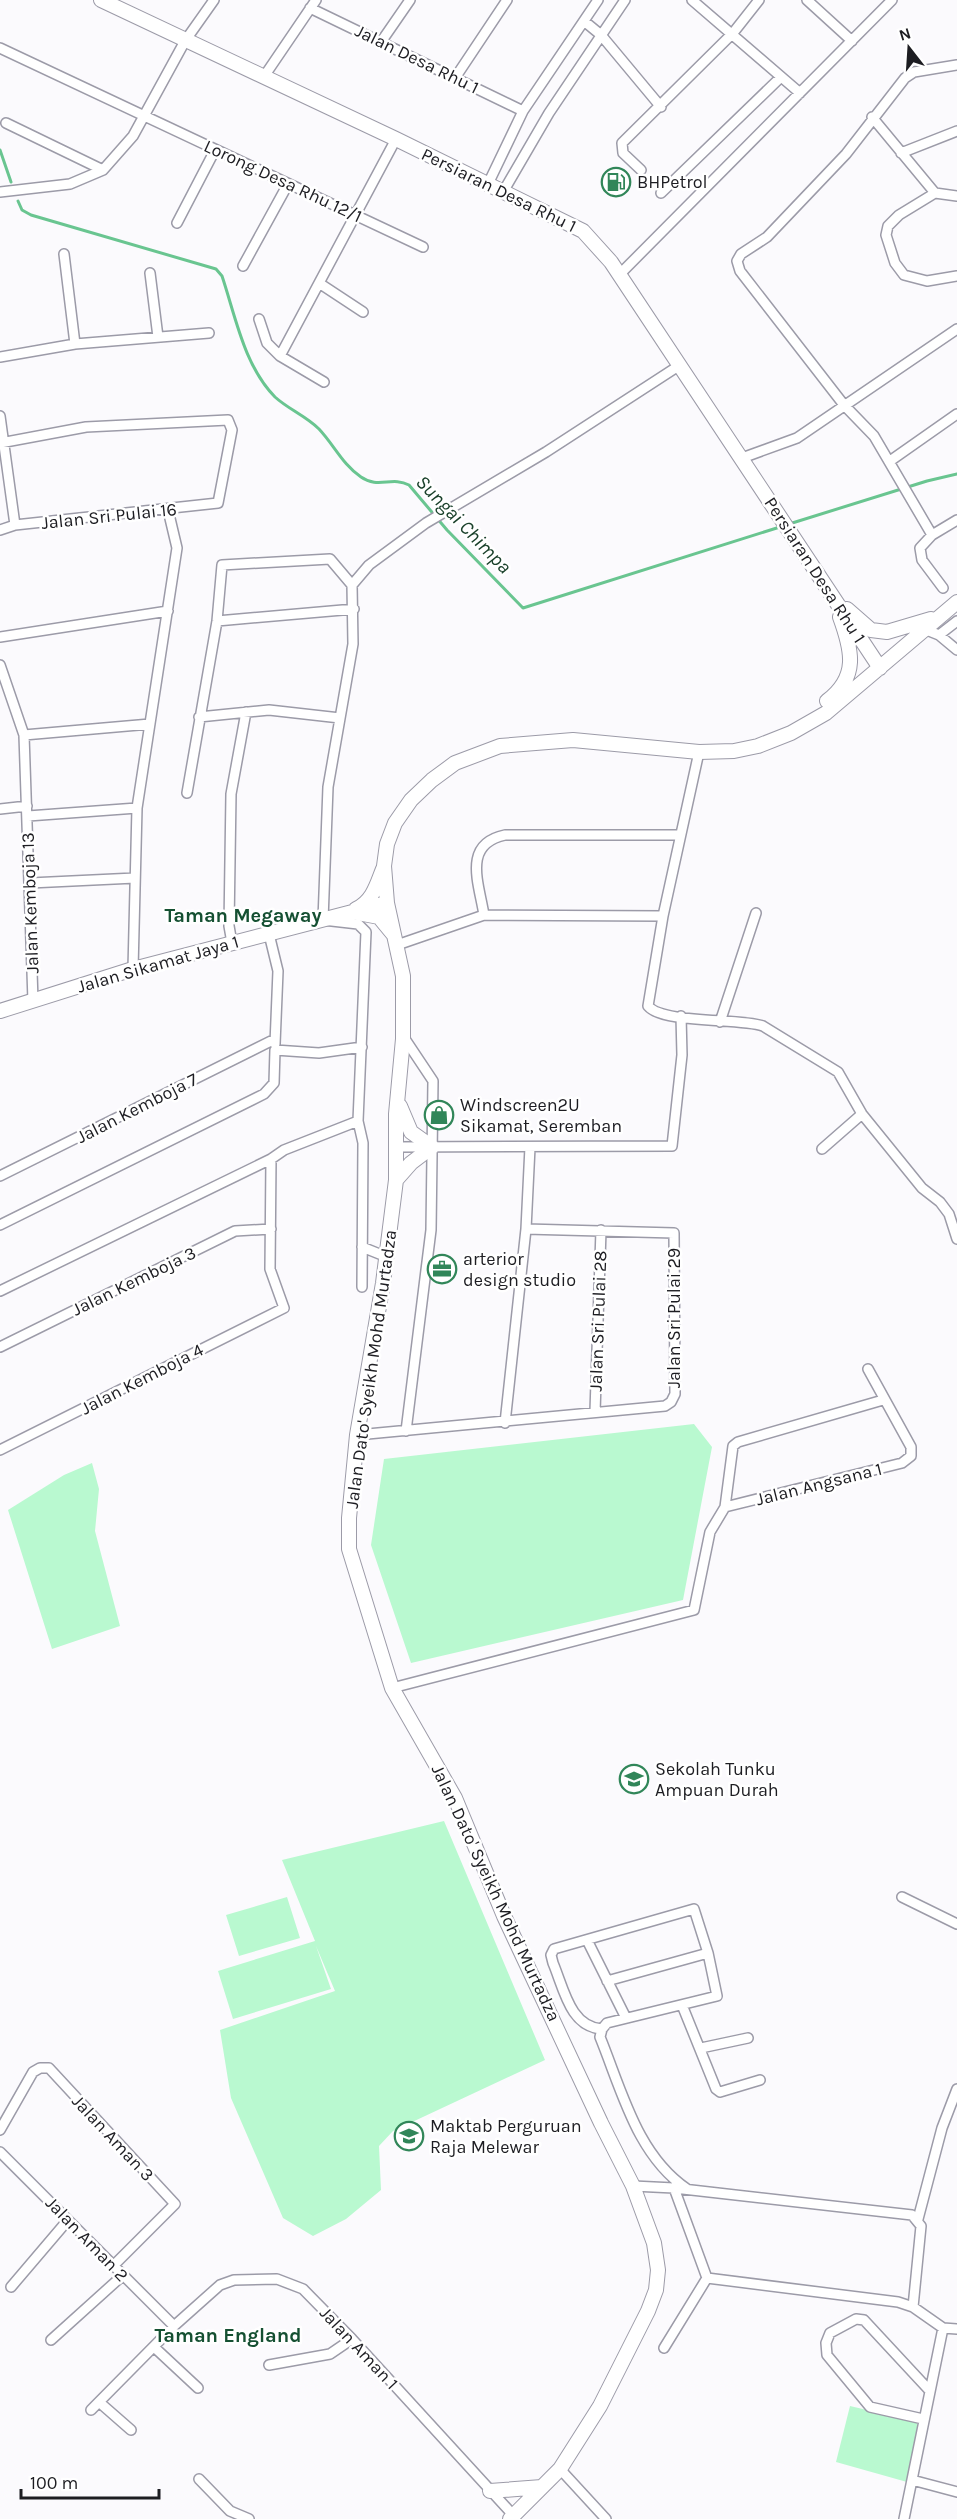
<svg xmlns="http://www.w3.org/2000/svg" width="957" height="2519" font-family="Karla,sans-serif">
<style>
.green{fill:#b9f9d0}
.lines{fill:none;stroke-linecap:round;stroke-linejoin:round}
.stream{stroke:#69c590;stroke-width:3}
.street-casing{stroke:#9c9ba8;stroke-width:12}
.secondary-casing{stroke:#9c9ba8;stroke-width:16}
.street{stroke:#fff;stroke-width:9}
.secondary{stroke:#fff;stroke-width:14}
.labels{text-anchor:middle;stroke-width:5;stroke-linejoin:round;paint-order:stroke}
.street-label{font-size:18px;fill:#1d1d22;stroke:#fff}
.poi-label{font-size:18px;fill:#1d1d22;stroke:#fff;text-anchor:start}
.water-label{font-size:20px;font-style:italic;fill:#1a412b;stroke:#fff}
.neighbourhood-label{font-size:20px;font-weight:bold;fill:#155032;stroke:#fff}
</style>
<rect width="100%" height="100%" fill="#fbfafd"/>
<path class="green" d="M694 1424 712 1447 683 1600 411 1663 371 1545 384 1459Z
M92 1463 99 1489 95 1531 120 1626 52 1649 8 1510 64 1475Z
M444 1821 545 2060 393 2131 379 2146 381 2190 346 2219 313 2236 283 2218 231 2098 220 2030 335 1991 316 1946 331 1989 233 2019 218 1971 315 1941 282 1860Z
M287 1897 300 1938 239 1956 226 1915Z
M850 2406 918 2422 907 2482 836 2462Z"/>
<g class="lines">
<path class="stream" d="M0 150 11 182
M18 201 22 210 31 215 216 269 222 276C236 318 244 365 275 397 288 409 306 416 319 429 334 445 343 465 361 477 378 489 392 476 409 485L447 530 523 608 780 527
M789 524 927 481 957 474"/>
<g class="street-casing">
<path id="street" d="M692 0 800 93
M807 0 852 41
M310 8 523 111
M584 21 601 35 661 107
M381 42 410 0
M0 48 423 247
M263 78 316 0
M455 78 507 0
M872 117 935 193
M6 123 103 170
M901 153 957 131
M641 170 623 153 622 143 733 33 759 0
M488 184 523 111 598 0
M0 192 70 184 103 170 133 136 185 41 214 0
M503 192 549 113 625 0
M661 193 781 77
M957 196 935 193 899 215 888 226 886 235 895 263 904 275 927 281 957 276
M177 223 215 150
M64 254 75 344
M243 266 288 184
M150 273 158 337
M619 275 892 0
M319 283 363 312
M259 319 267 343 280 356 324 382
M280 356 396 139
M0 357 75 344 209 333
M0 416 15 525
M0 443 86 427 228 420 232 430 218 503 15 525 0 530
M742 458 797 438 957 329
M890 461 957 414
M932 535 874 436 844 405 740 271 737 261 741 254 767 237 846 154 905 78 914 72 957 65
M943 588 922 560 920 548 932 535 957 520
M217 621 354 609
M924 629 939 635 957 650
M939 635 957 621
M0 637 168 611
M0 665 24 735 33 1001
M199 717 269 710 340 718
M24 735 150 724
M699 752 663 916 648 1006C663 1024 740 1018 763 1026L838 1072 862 1114 922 1188 940 1202 949 1214 957 1239
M187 793 217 621 222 565 330 559 352 585
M0 809 27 806
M28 816 137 808
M30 883 135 878
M484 915C479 883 462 844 505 835H680
M269 934 278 971 275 1044
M232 943 229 926 231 794 246 712
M397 945 484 915 663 916
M133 969 137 808 177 548 168 510
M720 1022 756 913
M403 1036 433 1081 431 1230 406 1431
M397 1147 672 1146 682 1055 681 1016
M822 1149 862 1114
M0 1176 275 1039
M0 1225 264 1094 274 1083 275 1050 319 1053 362 1047
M362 1247 387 1257
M362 1287 363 1143 358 1121 366 932 358 924 323 920 328 787 353 644 352 585 369 565 426 523 546 452 680 365
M0 1291 271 1159
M0 1347 235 1231 271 1229
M595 1412 601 1230
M505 1423 526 1229 530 1147
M357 1435 665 1406 671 1402 675 1394 674 1233 526 1229
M0 1450 284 1308 270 1269 271 1159 284 1150 358 1121
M725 1507 902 1463 911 1456V1447L868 1369
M392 1688 694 1610 710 1532 725 1507 733 1446 738 1442 883 1400
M902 1897 957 1924
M694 1909 708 1953 717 1996 607 2023 602 2029C570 2027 564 1989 553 1963L551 1955 554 1949Z
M587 1940 626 2018
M607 1981 708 1953
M682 2005 716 2089 720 2092 760 2080
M602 2029 600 2037C622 2091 637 2155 687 2189
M701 2048 748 2038
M0 2130 33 2072 40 2068H49L175 2204 114 2265
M0 2152 174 2326
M633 2186 674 2188 707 2278 898 2302 913 2307 943 2328 904 2519
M674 2188 912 2215 921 2226 913 2307
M918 2219 942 2128 957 2089
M11 2287 68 2220
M943 2328 957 2329
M51 2340 122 2276
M154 2347 198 2388
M664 2348 707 2278
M269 2365 330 2354 352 2339
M99 2402 131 2430
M91 2410 174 2326 220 2285 234 2280 277 2279 303 2289 352 2339 514 2516
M923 2419 870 2407 827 2355 826 2343 830 2333 856 2319 864 2320 929 2390
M560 2469 606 2519
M199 2479 230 2511 249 2519
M912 2480 957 2492"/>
</g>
<g class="secondary-casing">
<path id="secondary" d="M101 0 396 139 583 231 611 262 880 668
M847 609 871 630 887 632 931 619
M827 701C859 677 852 650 840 617
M356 909C373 901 377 884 383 869
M358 913 379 917 393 934
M0 1011 133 969 387 903
M396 1180 411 1163 432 1147 411 1132 400 1106
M490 2491 542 2487
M510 2519 560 2469 600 2406 648 2311 656 2290 658 2270 654 2243 633 2186 601 2123 504 1916 455 1798 392 1688 349 1549V1518L357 1435 383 1283 396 1180V1114L403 1039V976L387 903 384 866 387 844 395 823 411 800 432 780 455 763 500 746 573 740 699 752 734 751 758 746 791 733 826 713 957 602"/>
</g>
<use href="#street" class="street"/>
<use href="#secondary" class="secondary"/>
</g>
<defs>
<g id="fuel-ring" transform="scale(1.5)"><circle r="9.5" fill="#fff" stroke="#318659" stroke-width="1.5"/><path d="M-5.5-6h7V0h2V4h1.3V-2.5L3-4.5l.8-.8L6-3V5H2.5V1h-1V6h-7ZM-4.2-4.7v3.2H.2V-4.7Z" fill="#318659"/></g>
<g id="shop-ring" transform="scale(1.5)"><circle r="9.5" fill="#fff" stroke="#318659" stroke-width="1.5"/><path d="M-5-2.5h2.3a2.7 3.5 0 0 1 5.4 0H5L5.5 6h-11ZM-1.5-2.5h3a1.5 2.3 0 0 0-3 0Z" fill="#318659"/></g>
<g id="office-ring" transform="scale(1.5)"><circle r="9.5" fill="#fff" stroke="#318659" stroke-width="1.5"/><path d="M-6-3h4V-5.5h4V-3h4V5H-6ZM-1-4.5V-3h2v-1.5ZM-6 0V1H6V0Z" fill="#318659"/></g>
<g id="school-ring" transform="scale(1.5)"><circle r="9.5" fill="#fff" stroke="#318659" stroke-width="1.5"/><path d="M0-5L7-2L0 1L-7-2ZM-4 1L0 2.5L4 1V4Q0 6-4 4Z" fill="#318659"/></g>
<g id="university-ring" transform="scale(1.5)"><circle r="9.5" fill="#fff" stroke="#318659" stroke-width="1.5"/><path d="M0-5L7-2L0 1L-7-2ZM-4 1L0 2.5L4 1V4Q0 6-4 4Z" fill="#318659"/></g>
</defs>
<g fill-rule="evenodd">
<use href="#fuel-ring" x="616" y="182"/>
<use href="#shop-ring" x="439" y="1115"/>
<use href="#office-ring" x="442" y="1269"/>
<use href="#school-ring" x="634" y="1779"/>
<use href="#university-ring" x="409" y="2136"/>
</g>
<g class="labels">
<g class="street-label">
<text transform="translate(417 59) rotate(26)" y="6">Jalan Desa Rhu 1</text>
<text transform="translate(283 181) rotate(25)" y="6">Lorong Desa Rhu 12/1</text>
<text transform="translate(499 190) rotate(26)" y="6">Persiaran Desa Rhu 1</text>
<text transform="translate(109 516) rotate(-6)" y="6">Jalan Sri Pulai 16</text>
<text transform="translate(815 570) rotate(57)" y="6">Persiaran Desa Rhu 1</text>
<text transform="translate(30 903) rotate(-92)" y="6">Jalan Kemboja 13</text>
<text transform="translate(158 964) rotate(-16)" y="6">Jalan Sikamat Jaya 1</text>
<text transform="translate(137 1108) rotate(-27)" y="6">Jalan Kemboja 7</text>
<text transform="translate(134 1281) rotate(-26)" y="6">Jalan Kemboja 3</text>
<text transform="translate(674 1318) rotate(-90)" y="6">Jalan Sri Pulai 29</text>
<text transform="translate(598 1321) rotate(-88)" y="6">Jalan Sri Pulai 28</text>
<text transform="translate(371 1369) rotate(-82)" y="6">Jalan Dato' Syeikh Mohd Murtadza</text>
<text transform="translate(142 1379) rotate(-27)" y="6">Jalan Kemboja 4</text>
<text transform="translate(819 1484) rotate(-14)" y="6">Jalan Angsana 1</text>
<text transform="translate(496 1893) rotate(65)" y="6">Jalan Dato' Syeikh Mohd Murtadza</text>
<text transform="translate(113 2138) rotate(47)" y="6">Jalan Aman 3</text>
<text transform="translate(87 2239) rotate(46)" y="6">Jalan Aman 2</text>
<text transform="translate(359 2348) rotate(47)" y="6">Jalan Aman 1</text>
</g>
<g class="poi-label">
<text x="637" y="188">BHPetrol</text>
<text x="460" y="1111">Windscreen2U<tspan x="460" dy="21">Sikamat, Seremban</tspan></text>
<text x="463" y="1265">arterior<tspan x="463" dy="21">design studio</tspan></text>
<text x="655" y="1775">Sekolah Tunku<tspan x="655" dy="21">Ampuan Durah</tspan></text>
<text x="430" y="2132">Maktab Perguruan<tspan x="430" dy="21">Raja Melewar</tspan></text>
</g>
<g class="water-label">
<text transform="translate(464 524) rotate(46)" y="7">Sungai Chimpa</text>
</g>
<g class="neighbourhood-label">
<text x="243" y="922">Taman Megaway</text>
<text x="228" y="2342">Taman England</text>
</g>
</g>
<g transform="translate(909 48) rotate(343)" stroke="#ffffff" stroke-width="4.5" paint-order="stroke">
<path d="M0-4.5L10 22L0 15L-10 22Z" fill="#1d1d22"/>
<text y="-9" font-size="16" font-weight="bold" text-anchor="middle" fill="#1d1d22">N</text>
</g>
<path d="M21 2489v9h138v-9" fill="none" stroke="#1d1d22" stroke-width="3"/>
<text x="30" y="2489" font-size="18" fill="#1d1d22" stroke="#ffffff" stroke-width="4.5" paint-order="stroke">100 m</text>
</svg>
